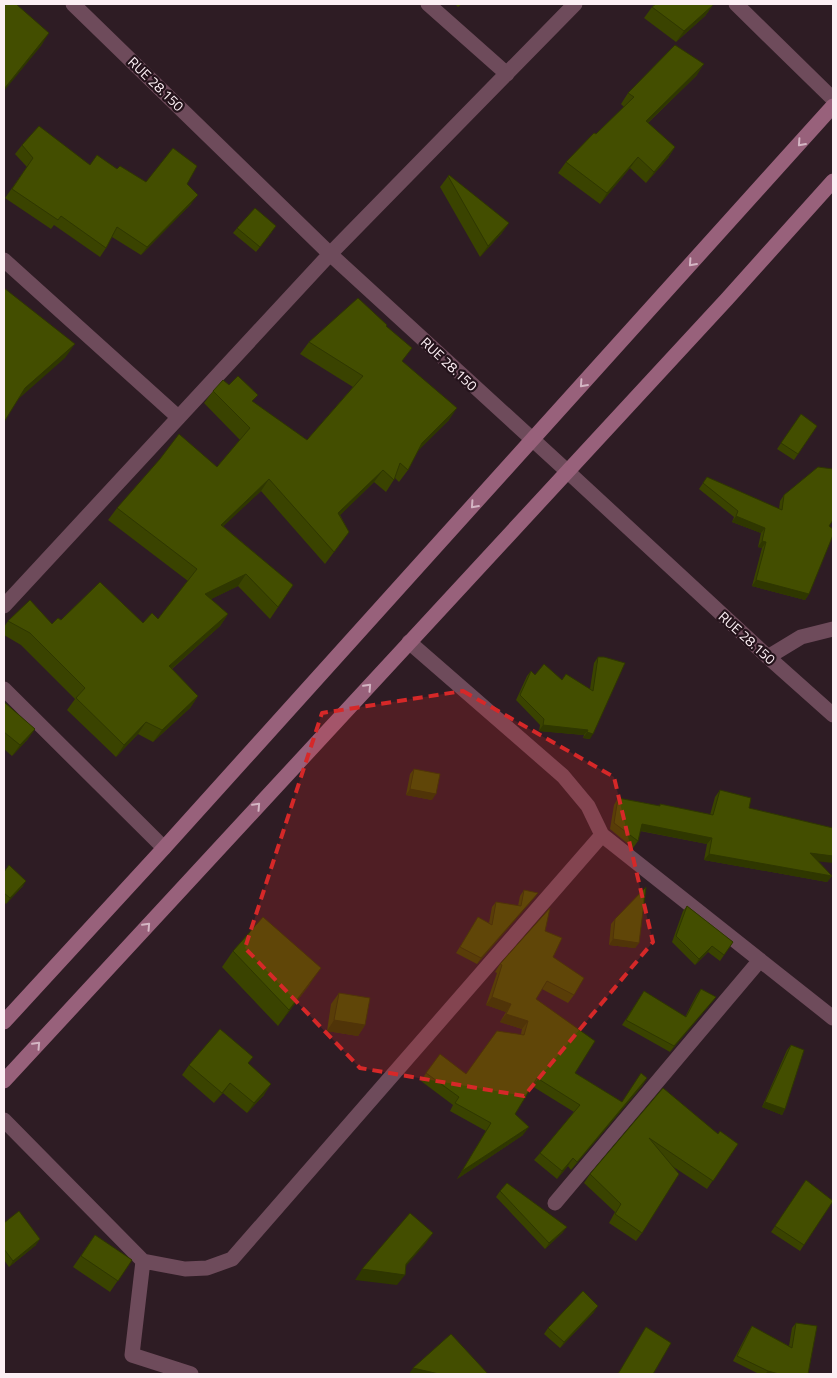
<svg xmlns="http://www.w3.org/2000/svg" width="837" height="1378" font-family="'Titillium Web',sans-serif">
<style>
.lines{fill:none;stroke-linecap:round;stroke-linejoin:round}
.minor{stroke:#6e4b5b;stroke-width:15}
.secondary{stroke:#98617b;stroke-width:15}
.wall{fill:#3a4300}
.shaded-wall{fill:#2f3700}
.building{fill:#434e00;stroke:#2f3700}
.oneway{stroke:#d4b6c4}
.marked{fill:#d62828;fill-opacity:0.2;stroke:#d62828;stroke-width:4;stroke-dasharray:10 6;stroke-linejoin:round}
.labels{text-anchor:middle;stroke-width:4.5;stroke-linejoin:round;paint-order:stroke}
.street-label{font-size:14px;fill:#fceff4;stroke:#24131b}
</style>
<rect width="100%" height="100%" fill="#2e1c24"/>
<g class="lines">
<path class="minor" d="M73 4 330 254 567 471 768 657 833 715
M428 4 507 74
M736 4 833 99
M4 260 178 417
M4 606 330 254 575 4
M409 642 563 776 588 806 602 835 833 1018
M768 657 801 637 833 629
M4 689 164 848
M4 1120 143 1261 132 1355 191 1374
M555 1203 760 960
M143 1261 185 1269 207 1268 232 1259 602 835"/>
<path class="secondary" d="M4 1022 164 848 833 106
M4 1081 727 299 833 181"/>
</g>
<path class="wall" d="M455 4H462L458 7Z
M713 5 705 16 676 42 644 18 652 7Z
M697 75 648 123 675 147 668 158 646 183 630 168 600 204 558 173 566 162 596 134 624 107 621 104 628 93Z
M22 145 90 165 117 169 146 182 187 184 191 204 141 255 112 237 106 248 100 257 54 225 51 229 5 198 27 167 15 154Z
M449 175 509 223 501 234 480 257 440 187Z
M237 228 272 232 256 252 233 233Z
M386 326 402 362 449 420 418 450 408 470 399 482 395 478 386 492 374 482 340 515 349 532 325 564 261 491 223 526 293 585 270 619 238 586 211 599 228 614 220 626 172 669 198 696 190 708 153 742 138 734 116 757 67 710 75 699 21 645 4 635V627L8 621 52 624 61 620 143 623 158 619 188 581 108 520 117 508 217 467 240 440 204 403 213 391 253 402 307 440 353 387 300 354 309 342Z
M801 414 817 426 794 460 777 449Z
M707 477 779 509 780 501 784 495 829 526 809 594 805 600 752 586 762 548 758 547 761 533 732 522 734 517 699 489Z
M598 657 590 739 583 738 584 735 539 731 540 725 516 700 527 676 531 671 535 675 590 689 594 663Z
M4 702 35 729 27 740 12 756 4 749Z
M414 769 432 800 406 795 410 774Z
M720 790 749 808 818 861 832 876 827 882 704 860 707 844 640 831 638 841 633 848 610 829 614 805 618 798 660 806V804L710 815 715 797Z
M4 872 23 886 6 904 4 902Z
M524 890 538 893 534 898 477 964 456 953 478 917 489 923 492 907 496 902 518 906 520 896Z
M687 906 733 942 720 961 708 952 695 965 672 942 683 911Z
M615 919 639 943 635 948 609 945 611 924Z
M545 931 553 957 574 995 568 1003 542 989 536 999 575 1073 622 1102 647 1078 642 1086 571 1170 568 1166 557 1179 534 1160 540 1153 574 1112 532 1086 515 1114 523 1135 457 1179 486 1131 450 1111 453 1105 421 1081 426 1073 466 1074 521 1034 522 1029 500 1022 506 1012 486 1005 497 973 495 972 500 964Z
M233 951 310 984 278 1026 222 967Z
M701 989 716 997 670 1052 622 1025 644 991 685 1017 697 994Z
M339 993 365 1025 358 1036 327 1031 331 1004Z
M791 1045 785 1109 782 1115 762 1107 787 1050Z
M248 1064 264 1095 247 1113 223 1093 214 1103 182 1075 189 1065Z
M663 1088 718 1134 738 1144 707 1189 672 1166 642 1233 636 1241 609 1223 615 1212 584 1183 590 1174Z
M806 1180 833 1201 800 1251 771 1232Z
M500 1191 563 1232 545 1249 496 1197Z
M4 1223 36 1245 9 1267 4 1260Z
M95 1235 132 1260 110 1292 73 1267Z
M594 1312 560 1348 544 1334 548 1328Z
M796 1323 808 1374H759L733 1361 748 1332 752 1326 789 1346 792 1328Z"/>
<path class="shaded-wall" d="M713 5 705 16 676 42 684 31Z
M49 33 41 46 4 91V89Z
M704 64 697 75 638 132 646 121Z
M675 147 668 158 646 183 654 172Z
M638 157 630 168 600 204 607 193Z
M198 195 191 204 141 255 147 247Z
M509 223 501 234 480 257 488 246Z
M75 344 65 358 15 402 25 388Z
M457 408 449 420 414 455 422 443Z
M383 470 374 482 330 525 338 513Z
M269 479 261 491 212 537 221 525Z
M736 516 765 528 761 533 732 522Z
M762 541 766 542 762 548 758 547Z
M246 574 238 586 197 606 205 594Z
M756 580 809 594 805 600 752 586Z
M228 614 220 626 161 678 169 666Z
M198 696 190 708 153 742 162 730Z
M146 722 138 734 116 757 124 745Z
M543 725 588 730 584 735 539 731Z
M35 729 27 740 12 756 20 745Z
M587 732 593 734 590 739 583 738Z
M410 789 436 794 432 800 406 795Z
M642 824 712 838 707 844 637 830Z
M810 853 833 856V863L805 860Z
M709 854 832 876 827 882 704 860Z
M26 881 23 886 6 904 10 898Z
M538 893 534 898 477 964 481 958Z
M613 939 639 943 635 948 609 945Z
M712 946 708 952 695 965 699 959Z
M321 968 310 984 278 1026 289 1010Z
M492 997 511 1004 506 1012 486 1005Z
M716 997 712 1002 670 1052 674 1046Z
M506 1014 528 1021 522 1029 500 1022Z
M334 1020 365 1025 358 1036 327 1031Z
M647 1078 642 1086 571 1170 577 1162Z
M230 1083 223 1093 214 1103Z
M271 1084 264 1095 247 1113 254 1103Z
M765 1102 785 1109 782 1115 762 1107Z
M529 1127 523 1135 457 1179 462 1171Z
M573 1158 568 1166 557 1179 562 1171Z
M567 1227 563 1232 545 1249 549 1243Z
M433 1233 426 1243 399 1274 406 1264Z
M40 1239 36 1245 9 1267 13 1261Z
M362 1269 405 1275 397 1285 355 1280Z
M598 1306 594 1312 560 1348 564 1342Z
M413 1368 439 1374H409Z
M768 1371 779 1374H765Z"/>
<path class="building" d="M4 4H16L49 33 4 89Z
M656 4H711L713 5 684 31 652 7Z
M675 45 704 64 646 121 675 147 654 172 638 157 607 193 566 162 594 133 596 134 634 97 628 93Z
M39 126 90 165 97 155 117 169 120 166 146 182 173 148 197 166 187 184 198 195 147 247 117 227 106 248 61 216 58 220 12 189 33 158 22 145Z
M449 175 509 223 488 246 448 176Z
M255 208 276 226 260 247 237 228Z
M4 288 75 344 25 388 4 422Z
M358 298 387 325 386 326 412 348 402 361 457 408 422 443 408 470 400 463 394 480 383 470 338 513 349 532 334 552 269 479 221 525 293 585 278 607 246 574 205 594 228 614 169 666 198 696 162 730 146 722 124 745 76 698 85 688 30 633 8 621 30 600 52 624 58 618 61 620 100 582 143 623 152 613 158 619 197 569 117 508 160 459 179 434 217 467 250 428 213 391 223 380 229 385 238 376 258 395 252 401 307 440 363 376 309 342Z
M801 414 817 426 798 454 781 443Z
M818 467 833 469V520L829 526 833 529V535L809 594 756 580 766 542 762 541 765 528 736 516 738 511 703 483 707 477 782 510 784 495Z
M598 657H604L625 663 593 734 587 732 588 730 543 725 544 719 520 695 531 671 535 675 544 664 562 680 566 674 593 691Z
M4 702 35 729 20 745 4 732Z
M414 769 440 774 436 794 410 789Z
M720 790 751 798 749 808 833 828V856L810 853 832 876 709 854 712 838 642 824 638 841 614 823 618 798 660 806V804L713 815Z
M9 865 26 881 10 898 4 893V872Z
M646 887 639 943 613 939 615 919Z
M524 890 538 893 481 958 460 947 478 917 492 925 496 902 521 906Z
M687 906 733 942 724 955 712 946 699 959 676 936Z
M550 908 545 931 562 938 553 957 584 978 574 995 547 981 536 999 595 1041 575 1073 622 1102 641 1073 647 1078 577 1162 573 1158 562 1171 540 1153 580 1105 537 1078 515 1114 529 1127 462 1171 491 1123 455 1103 459 1097 426 1073 440 1054 466 1074 497 1031 524 1035 528 1021 506 1014 511 1004 492 997 502 965 500 964Z
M263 917 321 968 289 1010 233 951Z
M701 989 716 997 674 1046 626 1020 644 991 686 1017Z
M339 993 370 998 365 1025 334 1020Z
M220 1029 253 1057 248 1063 271 1084 254 1103 230 1083 222 1093 189 1065Z
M791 1045 804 1050 785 1109 765 1102Z
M663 1088 718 1134 720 1131 738 1144 713 1181 649 1138 679 1174 642 1233 615 1214 621 1204 590 1174Z
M806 1180 833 1201 804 1245 775 1226Z
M507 1183 567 1227 549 1243 500 1191Z
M19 1211 40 1239 13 1261 4 1249V1223Z
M410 1213 433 1233 406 1264 405 1275 362 1269Z
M95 1235 132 1260 118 1281 81 1256Z
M583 1291 598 1306 564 1342 548 1328Z
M796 1323 817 1326 808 1374H779L768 1371 737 1356 752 1326 792 1348Z
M646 1327 671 1343 653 1374H618Z
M451 1334 488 1374H439L413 1368Z"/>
<defs><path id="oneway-chevron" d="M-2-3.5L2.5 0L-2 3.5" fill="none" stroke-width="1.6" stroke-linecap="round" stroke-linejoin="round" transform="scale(1.25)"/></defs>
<g class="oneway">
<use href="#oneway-chevron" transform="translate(801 143) rotate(132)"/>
<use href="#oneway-chevron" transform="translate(692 263) rotate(132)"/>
<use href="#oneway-chevron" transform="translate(583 384) rotate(132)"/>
<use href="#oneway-chevron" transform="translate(474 505) rotate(132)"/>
<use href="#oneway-chevron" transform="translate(368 687) rotate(-47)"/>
<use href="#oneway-chevron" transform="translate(257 806) rotate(-47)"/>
<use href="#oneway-chevron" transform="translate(147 926) rotate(-47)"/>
<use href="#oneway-chevron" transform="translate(37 1045) rotate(-47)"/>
</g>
<path class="marked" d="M463 691 614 777 653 942 524 1096 360 1068 245 948 322 713Z"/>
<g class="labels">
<g class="street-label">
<text transform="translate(156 84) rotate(44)" y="5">RUE 28.150</text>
<text transform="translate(449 364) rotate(43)" y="5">RUE 28.150</text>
<text transform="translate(747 638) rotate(42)" y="5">RUE 28.150</text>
</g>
</g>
<rect width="837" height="1378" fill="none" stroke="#fceff4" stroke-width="10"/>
</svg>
